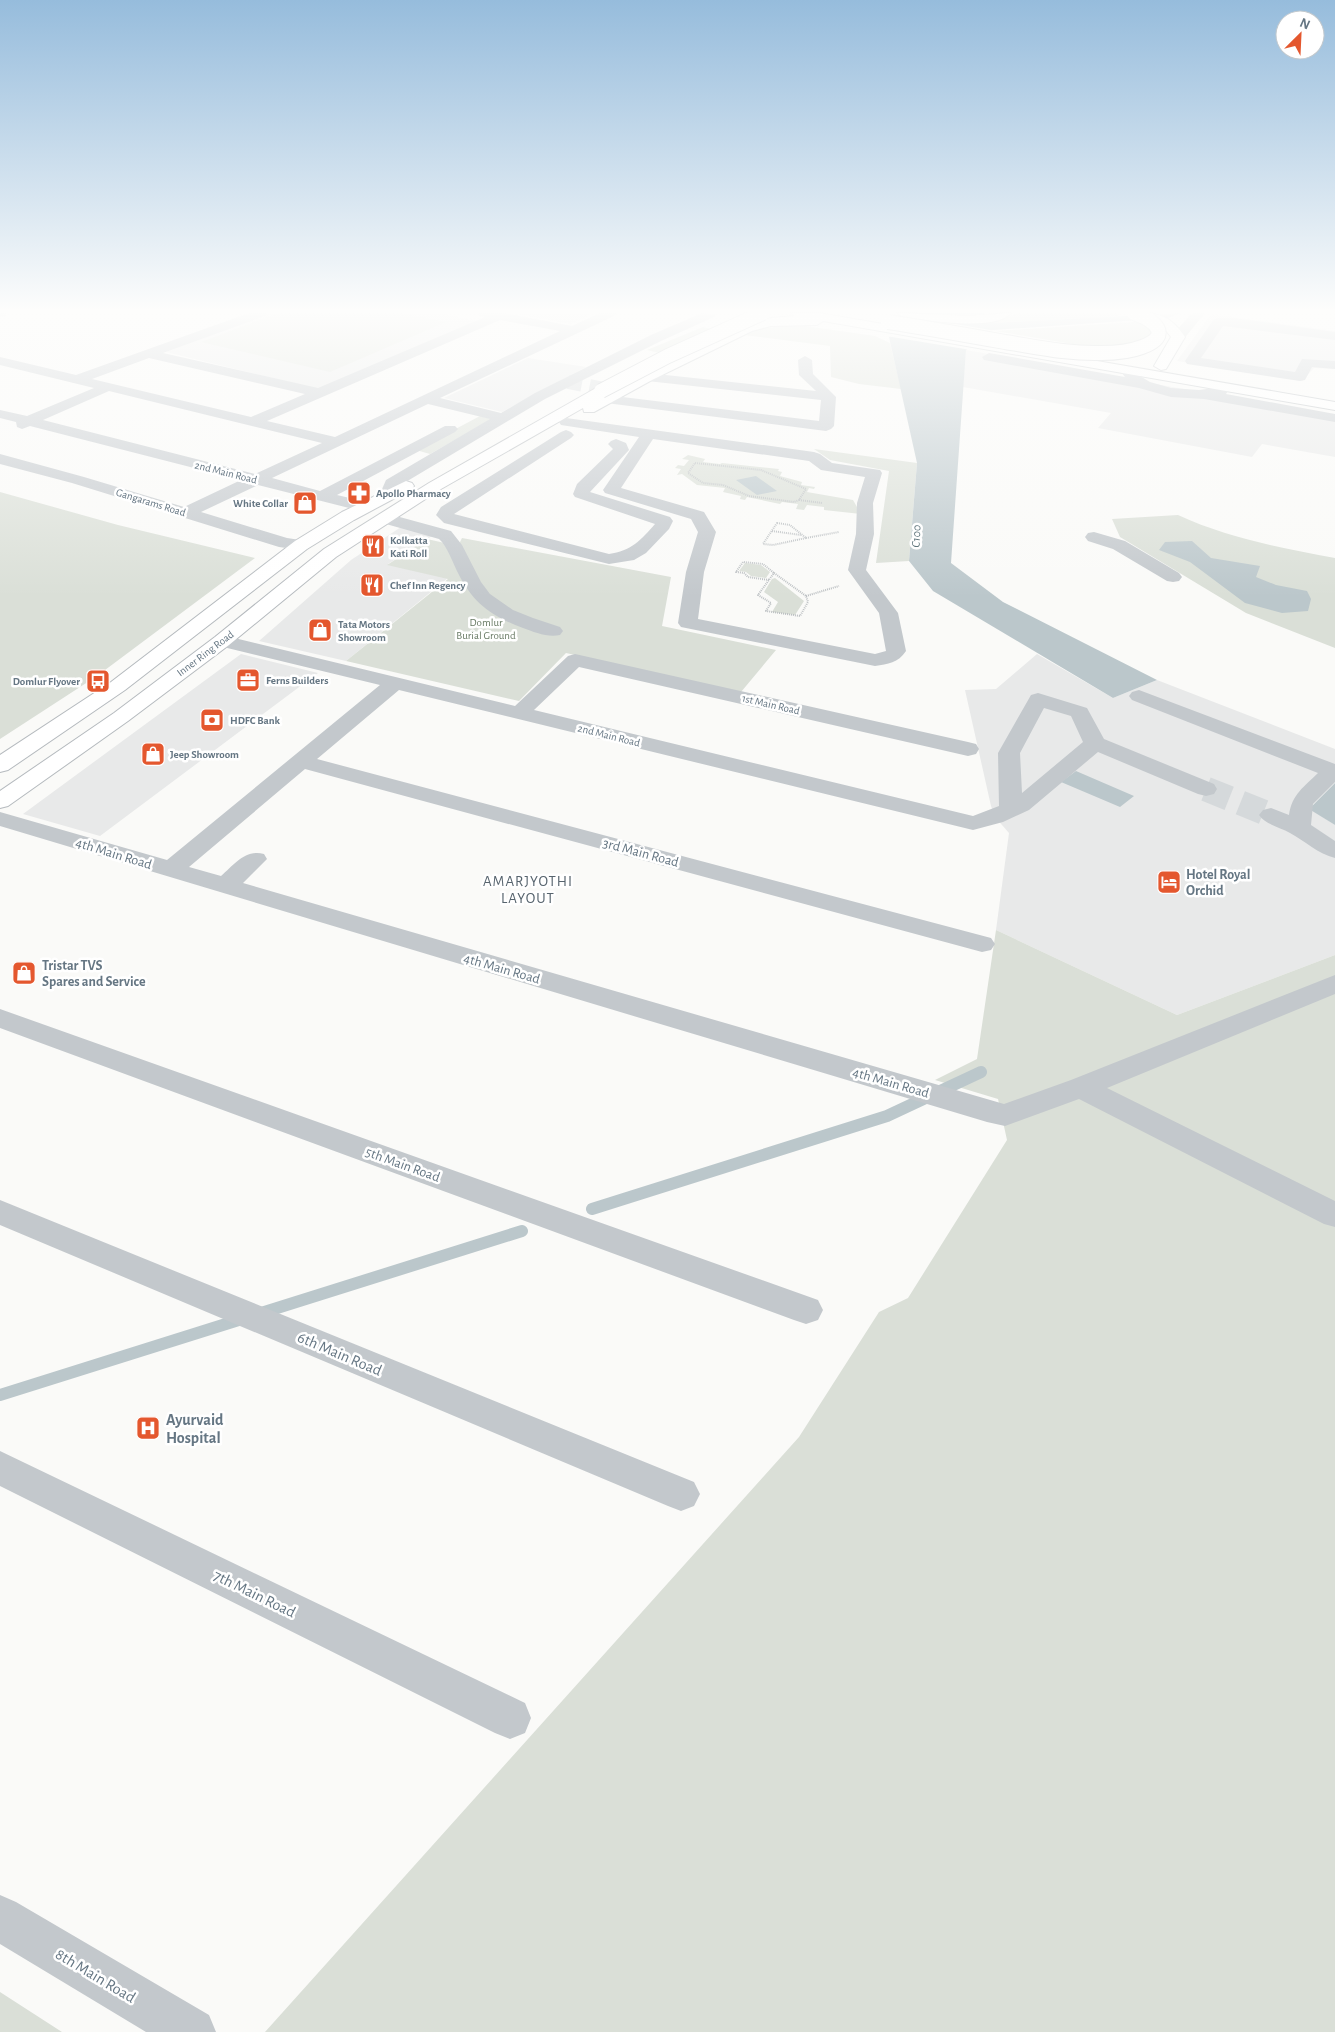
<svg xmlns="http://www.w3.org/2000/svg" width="1335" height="2032" font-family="'Alegreya Sans',sans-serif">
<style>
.built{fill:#e8e9e9}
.green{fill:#dadfd7}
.water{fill:#bbc7cb}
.pier{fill:#fafaf8}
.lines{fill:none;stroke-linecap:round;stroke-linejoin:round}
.stream{stroke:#bbc7cb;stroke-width:12}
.minor-tunnel-far1{stroke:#d5d9db;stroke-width:14;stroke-dasharray:14 8;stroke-linecap:butt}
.minor-tunnel{stroke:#d5d9db;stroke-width:25;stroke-dasharray:25 12;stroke-linecap:butt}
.major-casing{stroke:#b5babe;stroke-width:2}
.path{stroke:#bbbfc2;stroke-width:2;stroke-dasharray:1 1;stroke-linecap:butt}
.minor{fill:#c3c8cc;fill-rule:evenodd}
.major{fill:#fff;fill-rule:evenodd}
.major-bridge-casing{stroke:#b5babe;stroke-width:16;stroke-linecap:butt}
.major-bridge{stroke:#fff;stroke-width:14}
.labels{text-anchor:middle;stroke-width:5;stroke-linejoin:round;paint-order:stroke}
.far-street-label{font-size:11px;fill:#657683;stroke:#fff}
.far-poi-label{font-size:11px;font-weight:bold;fill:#657683;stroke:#fff;text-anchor:start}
.far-park-label{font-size:11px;fill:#687a64;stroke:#fff}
.far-water-label{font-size:12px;font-style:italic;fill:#60757c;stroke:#fff}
.street-label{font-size:14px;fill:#657683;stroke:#fff}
.poi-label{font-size:14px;font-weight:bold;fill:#657683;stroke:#fff;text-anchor:start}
.neighbourhood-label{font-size:15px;letter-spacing:1px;fill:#57646e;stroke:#fff}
.near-street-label{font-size:16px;fill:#657683;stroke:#fff}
.near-poi-label{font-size:16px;font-weight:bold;fill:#657683;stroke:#fff;text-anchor:start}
</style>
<rect width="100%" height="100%" fill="#fafaf8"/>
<path class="built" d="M271 313H438L478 321 322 390 166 352Z
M511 313H594L571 324Z
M1211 314 1335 331V369L1314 368 1302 381 1177 361Z
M966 350 1335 416V457L1262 444 1252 457 1098 428 1111 413 963 387Z
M528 358 586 367 502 412 444 398Z
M401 527 432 536 388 564 448 578 346 661 259 641 351 560Z
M241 654 318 673 100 836 23 814Z
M1037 654 1113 698 1157 680 1335 749V783L1309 808 1335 825V955L1177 1015 996 930 1009 833 995 817 991 806 965 690 996 689Z"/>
<path class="green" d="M278 313H403L446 322 330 372 201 342Z
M1017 313H1119V316L991 323 988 320H1000Z
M1150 321 1165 333 1138 355 996 331Z
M782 326H805L875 336 890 343 901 389 859 384 831 377 830 346 744 335 753 330Z
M703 327 725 332 672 356 647 350Z
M480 416 492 419 430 454 416 450Z
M814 449 917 463 909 561 876 563 889 471 830 460Z
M688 455 705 459 703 462 720 464 722 463 779 469 778 471 782 472 780 476 802 482 801 485 815 487 814 489 809 488 807 492 853 500 861 514 824 510V507L807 505 804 510 796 509 798 504 782 502 780 504 747 497 745 500 740 499 741 496 723 492 725 488 697 485 682 474 677 475 681 469 675 468 678 465 684 466 689 460 682 459Z
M0 492 118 525 255 558 97 676 0 739Z
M1178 515C1228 538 1281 548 1335 558V648L1246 613 1120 537 1112 519Z
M462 538 671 577 662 626 776 650 741 692 566 653 519 701 346 661 448 579 387 565 427 539 458 546Z
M745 563 761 565 770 572 766 578 751 576 746 572 739 571Z
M775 578 804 601 795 615 772 612 778 602 764 592 772 579Z
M996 930 1177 1015 1335 955V2032H265L799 1437 879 1312 908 1298 1007 1140 998 1099 935 1080 977 1059Z
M0 1992 62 2032H0Z"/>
<path class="water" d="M911 313H984L991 323 1181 313 1168 318 993 330 966 350 951 563 1003 602 1157 680 1113 698 933 591 909 561 917 463 889 337Z
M756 476 777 491 757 495 736 480Z
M1192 541 1211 558 1260 566 1256 577 1276 585 1307 591 1311 599 1308 611 1282 613 1245 603 1190 562 1159 550 1165 542Z
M1076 771 1134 796 1120 807 1061 782Z
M1335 783V825L1309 809Z"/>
<path class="pier" d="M908 313 939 315 938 321 996 331 971 350 886 336Z"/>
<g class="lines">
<path class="stream" d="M592 1209 887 1116 981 1072
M258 1314 522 1231
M0 1395 245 1318"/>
<path class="minor-tunnel-far1" d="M568 382 619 392"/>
<path class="minor-tunnel" d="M1206 789 1271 815"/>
<g class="major-casing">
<path id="major" d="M791 313H819L1335 402V410L823 321 817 325 771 326 752 331 652 380 594 412H584L583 408 441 489 336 557 229 645 128 721 8 806 0 808V791L114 713 215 637 324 549 429 483 596 388H606L608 391 606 393 742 325 771 318 795 316Z
M897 313 968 316 1011 313C995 332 926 320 903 317Z
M1141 313C1162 313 1173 319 1185 337L1166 369 1161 370 1154 366 1171 337 1164 328Z
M406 481 412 483 414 486 412 489 354 520 307 549 125 690 8 770 0 772V755L111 682 295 541 342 512Z"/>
</g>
<path class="path" d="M695 463 761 470 806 489 799 500 794 502 749 496 723 485 703 483 688 473Z
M799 500 822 503
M777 523 790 525 806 538 773 545 763 544Z
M772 531 801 535
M806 538 839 532
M774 573 806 596 808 602 800 616 766 611 771 603 758 595Z
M769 580 748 577 744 573 736 572 743 562 763 564 774 573
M806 596 839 586"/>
<path class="minor" d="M0 313H7L5 316 0 317Z
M249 313H267L265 316 163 353 318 388 485 317 480 316 478 313H504L572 326 600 313H616L614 316 440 398 501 413 535 393 651 335 702 313 716 314 714 317 661 341 545 399 399 486 393 500H381L379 496 386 480 490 419 428 404 272 478 320 491 445 426H455L458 429 455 432 337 495 371 503 373 507 371 511 365 512 258 485 201 512 287 538 307 541 310 545 307 549 301 550 279 547 72 483 0 464V454L84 477 184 507 241 480 30 426 22 429 17 427 16 422 0 418V410L27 416 94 388 0 365V357L76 375ZM500 320 560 331 335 437 267 421ZM149 358 305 394 251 417 92 379ZM109 391 322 443 255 474 43 420Z
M1192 313H1205L1183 340H1173L1171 337 1173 334Z
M1219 318H1234L1335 332V340L1223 326 1201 358 1295 372 1302 359 1335 361V369L1312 367 1305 380 1300 381 1187 364 1185 361 1187 358 1214 319Z
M989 353 1125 377 1121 372 1128 368 1133 369 1140 376 1150 382 1171 388 1199 390 1221 387 1226 388 1228 391 1226 394 1335 414V422L1204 399 1171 397 1139 388 984 360 982 357Z
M805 356 812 360 813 374 836 397 834 426 831 429 826 431 606 403 601 402 599 399 601 396 606 395 819 421 821 400 647 381 640 377 647 373 816 391 799 375 798 360Z
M566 418 814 452 820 454 832 463 880 470 882 473 873 503 874 534 866 570 898 613 906 651C898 663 888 664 875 666L681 627 678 623 686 572 698 532 691 519 605 493 603 490 639 437 561 425 559 422 561 419ZM653 439 809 461 821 470 865 477 857 503 856 534 848 570 879 613 886 651 875 654 698 619 704 572 716 532 704 512 621 488Z
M566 430 571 432 574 435 571 438 454 514 609 554C631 551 641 540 655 524L575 497 573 494 577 484 613 449 608 444 611 441 616 439 626 443 629 450 590 492 670 517 673 521 669 529 646 553 634 560 609 564 444 523 436 515 441 507 561 432Z
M385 513 451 531 462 545 481 582 490 594 513 610 533 618 560 627 563 631 560 635C548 638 534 632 523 628 491 616 473 603 458 573 453 563 449 551 442 542L439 539 379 522 376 518 379 514Z
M1094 532 1125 541 1179 573 1182 577 1179 581 1173 582 1167 581 1113 549 1088 541 1085 537 1088 533Z
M222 635 515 706 568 656 575 654 968 742 976 744 979 749 976 754 968 756 579 667 534 710 973 816 999 806 998 753 1031 695 1038 693 1087 708 1104 739 1214 784 1217 789 1214 794 1206 796 1198 794 1098 752 1029 810 1003 822 973 830 399 690 317 759 991 938 995 944 991 950 982 952 305 769 189 867 221 876C234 865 245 849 264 854L267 859 243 883 1004 1104 1071 1080 1335 975V994L1107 1088 1335 1201V1227L1324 1224 1079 1099 1005 1126 987 1122 0 826V812L167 860 380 685 215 645 212 641 215 637ZM1044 708 1071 716 1083 742 1022 793 1020 753Z
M1139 690 1335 764V782L1313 804 1311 825 1335 841V858C1318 854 1305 841 1290 833 1280 827 1266 825 1259 815L1263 810 1271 808 1289 815C1292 794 1304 787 1318 773L1132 700 1129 696 1132 692Z
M0 1009 818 1300 823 1310 818 1320 806 1324 794 1320 0 1028Z
M0 1200 694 1482 700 1494 694 1506 681 1511 668 1506 0 1225Z
M0 1451 525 1703 531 1718 525 1733 510 1739 495 1733 0 1486Z
M0 1895 16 1902 209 2015 216 2032H146L0 1944Z"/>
<use href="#major" class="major"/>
<g class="major-bridge-casing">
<path id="major-bridge" d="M888 322C927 328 966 335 1005 342 1037 347 1068 354 1101 353 1114 353 1129 352 1142 347 1173 336 1155 320 1134 313
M601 391 668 356 763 313"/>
</g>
<use href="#major-bridge" class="major-bridge"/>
</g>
<linearGradient id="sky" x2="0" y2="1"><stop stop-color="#96bcdc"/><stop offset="0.52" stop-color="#fdfdfc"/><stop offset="1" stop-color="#fdfdfc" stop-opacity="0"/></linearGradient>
<rect width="1335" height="597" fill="url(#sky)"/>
<defs>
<g id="pharmacy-square" transform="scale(1.25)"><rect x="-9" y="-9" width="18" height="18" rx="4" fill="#e4572e" stroke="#fff"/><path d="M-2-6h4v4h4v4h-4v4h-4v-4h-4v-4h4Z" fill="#fff"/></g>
<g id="shop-square" transform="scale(1.25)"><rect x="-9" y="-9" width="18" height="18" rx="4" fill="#e4572e" stroke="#fff"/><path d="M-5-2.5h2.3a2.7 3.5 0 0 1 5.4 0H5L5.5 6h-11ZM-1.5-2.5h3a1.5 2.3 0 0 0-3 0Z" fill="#fff"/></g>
<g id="restaurant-square" transform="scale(1.25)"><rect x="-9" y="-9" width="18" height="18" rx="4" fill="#e4572e" stroke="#fff"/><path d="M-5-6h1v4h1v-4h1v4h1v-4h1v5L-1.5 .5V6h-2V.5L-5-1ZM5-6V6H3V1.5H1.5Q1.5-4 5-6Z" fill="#fff"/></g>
<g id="office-square" transform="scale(1.25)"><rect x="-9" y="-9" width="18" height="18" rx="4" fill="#e4572e" stroke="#fff"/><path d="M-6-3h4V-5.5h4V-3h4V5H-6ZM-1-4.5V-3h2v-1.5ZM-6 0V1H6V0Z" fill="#fff"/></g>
<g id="bus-square" transform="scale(1.25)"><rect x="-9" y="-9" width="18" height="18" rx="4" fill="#e4572e" stroke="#fff"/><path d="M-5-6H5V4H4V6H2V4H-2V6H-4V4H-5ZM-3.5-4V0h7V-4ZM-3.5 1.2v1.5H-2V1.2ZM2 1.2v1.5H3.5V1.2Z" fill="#fff"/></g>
<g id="bank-square" transform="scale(1.25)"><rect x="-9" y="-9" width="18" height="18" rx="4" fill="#e4572e" stroke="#fff"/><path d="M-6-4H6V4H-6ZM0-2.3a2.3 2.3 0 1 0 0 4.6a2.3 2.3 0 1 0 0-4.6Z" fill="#fff"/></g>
<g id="hotel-square" transform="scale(1.25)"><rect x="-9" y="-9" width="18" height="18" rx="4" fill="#e4572e" stroke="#fff"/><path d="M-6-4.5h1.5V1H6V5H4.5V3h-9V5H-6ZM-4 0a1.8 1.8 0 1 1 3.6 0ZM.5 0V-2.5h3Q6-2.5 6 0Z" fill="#fff"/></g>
<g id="hospital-square" transform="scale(1.25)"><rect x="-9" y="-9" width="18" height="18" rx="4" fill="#e4572e" stroke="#fff"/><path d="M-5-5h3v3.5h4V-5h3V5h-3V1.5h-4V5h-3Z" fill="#fff"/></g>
</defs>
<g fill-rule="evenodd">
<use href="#pharmacy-square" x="359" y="493"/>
<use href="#shop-square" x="305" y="503"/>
<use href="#restaurant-square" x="373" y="546"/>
<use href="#restaurant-square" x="372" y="585"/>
<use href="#shop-square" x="320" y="630"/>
<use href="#office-square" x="248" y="680"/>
<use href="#bus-square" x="98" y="681"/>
<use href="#bank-square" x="212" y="720"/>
<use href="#shop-square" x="153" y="754"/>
<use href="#hotel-square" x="1169" y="882"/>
<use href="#shop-square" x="24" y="973"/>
<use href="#hospital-square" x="148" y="1428"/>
</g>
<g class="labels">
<g class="far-street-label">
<text transform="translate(226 472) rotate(14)" y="4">2nd Main Road</text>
<text transform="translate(151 502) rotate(17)" y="4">Gangarams Road</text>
<text transform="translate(205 653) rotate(-37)" y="4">Inner Ring Road</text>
<text transform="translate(771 704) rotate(13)" y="4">1st Main Road</text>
<text transform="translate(609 735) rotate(14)" y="4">2nd Main Road</text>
</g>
<g class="far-poi-label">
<text x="376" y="497">Apollo Pharmacy</text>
<text x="288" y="507" text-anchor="end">White Collar</text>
<text x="390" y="544">Kolkatta<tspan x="390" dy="13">Kati Roll</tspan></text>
<text x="390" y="589">Chef Inn Regency</text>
<text x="338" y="628">Tata Motors<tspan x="338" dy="13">Showroom</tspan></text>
<text x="266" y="684">Ferns Builders</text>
<text x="80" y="685" text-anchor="end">Domlur Flyover</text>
<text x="230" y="724">HDFC Bank</text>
<text x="170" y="758">Jeep Showroom</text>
</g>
<g class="far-park-label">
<text x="486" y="626">Domlur<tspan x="486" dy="13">Burial Ground</tspan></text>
</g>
<g class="far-water-label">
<text transform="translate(916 536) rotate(-87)" y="4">C100</text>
</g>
<g class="street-label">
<text transform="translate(641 852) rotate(15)" y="5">3rd Main Road</text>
<text transform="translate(114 853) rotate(17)" y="5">4th Main Road</text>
<text transform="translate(502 968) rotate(16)" y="5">4th Main Road</text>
<text transform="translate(891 1082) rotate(16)" y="5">4th Main Road</text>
<text transform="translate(403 1164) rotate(20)" y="5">5th Main Road</text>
</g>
<g class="poi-label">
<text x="1186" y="879">Hotel Royal<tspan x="1186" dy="16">Orchid</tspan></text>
<text x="42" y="970">Tristar TVS<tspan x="42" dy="16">Spares and Service</tspan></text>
</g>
<g class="neighbourhood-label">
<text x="528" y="886">AMARJYOTHI<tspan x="528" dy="17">LAYOUT</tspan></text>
</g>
<g class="near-street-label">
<text transform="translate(340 1353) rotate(23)" y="6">6th Main Road</text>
<text transform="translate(255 1593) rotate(26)" y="6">7th Main Road</text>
<text transform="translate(96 1975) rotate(31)" y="6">8th Main Road</text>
</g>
<g class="near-poi-label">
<text x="166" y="1425">Ayurvaid<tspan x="166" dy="18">Hospital</tspan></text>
</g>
</g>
<g transform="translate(1300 35) rotate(24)"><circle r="24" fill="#ffffff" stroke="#c1c8cd"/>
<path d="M0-4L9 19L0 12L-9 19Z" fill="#e4572e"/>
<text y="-8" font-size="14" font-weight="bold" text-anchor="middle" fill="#657683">N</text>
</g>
</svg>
